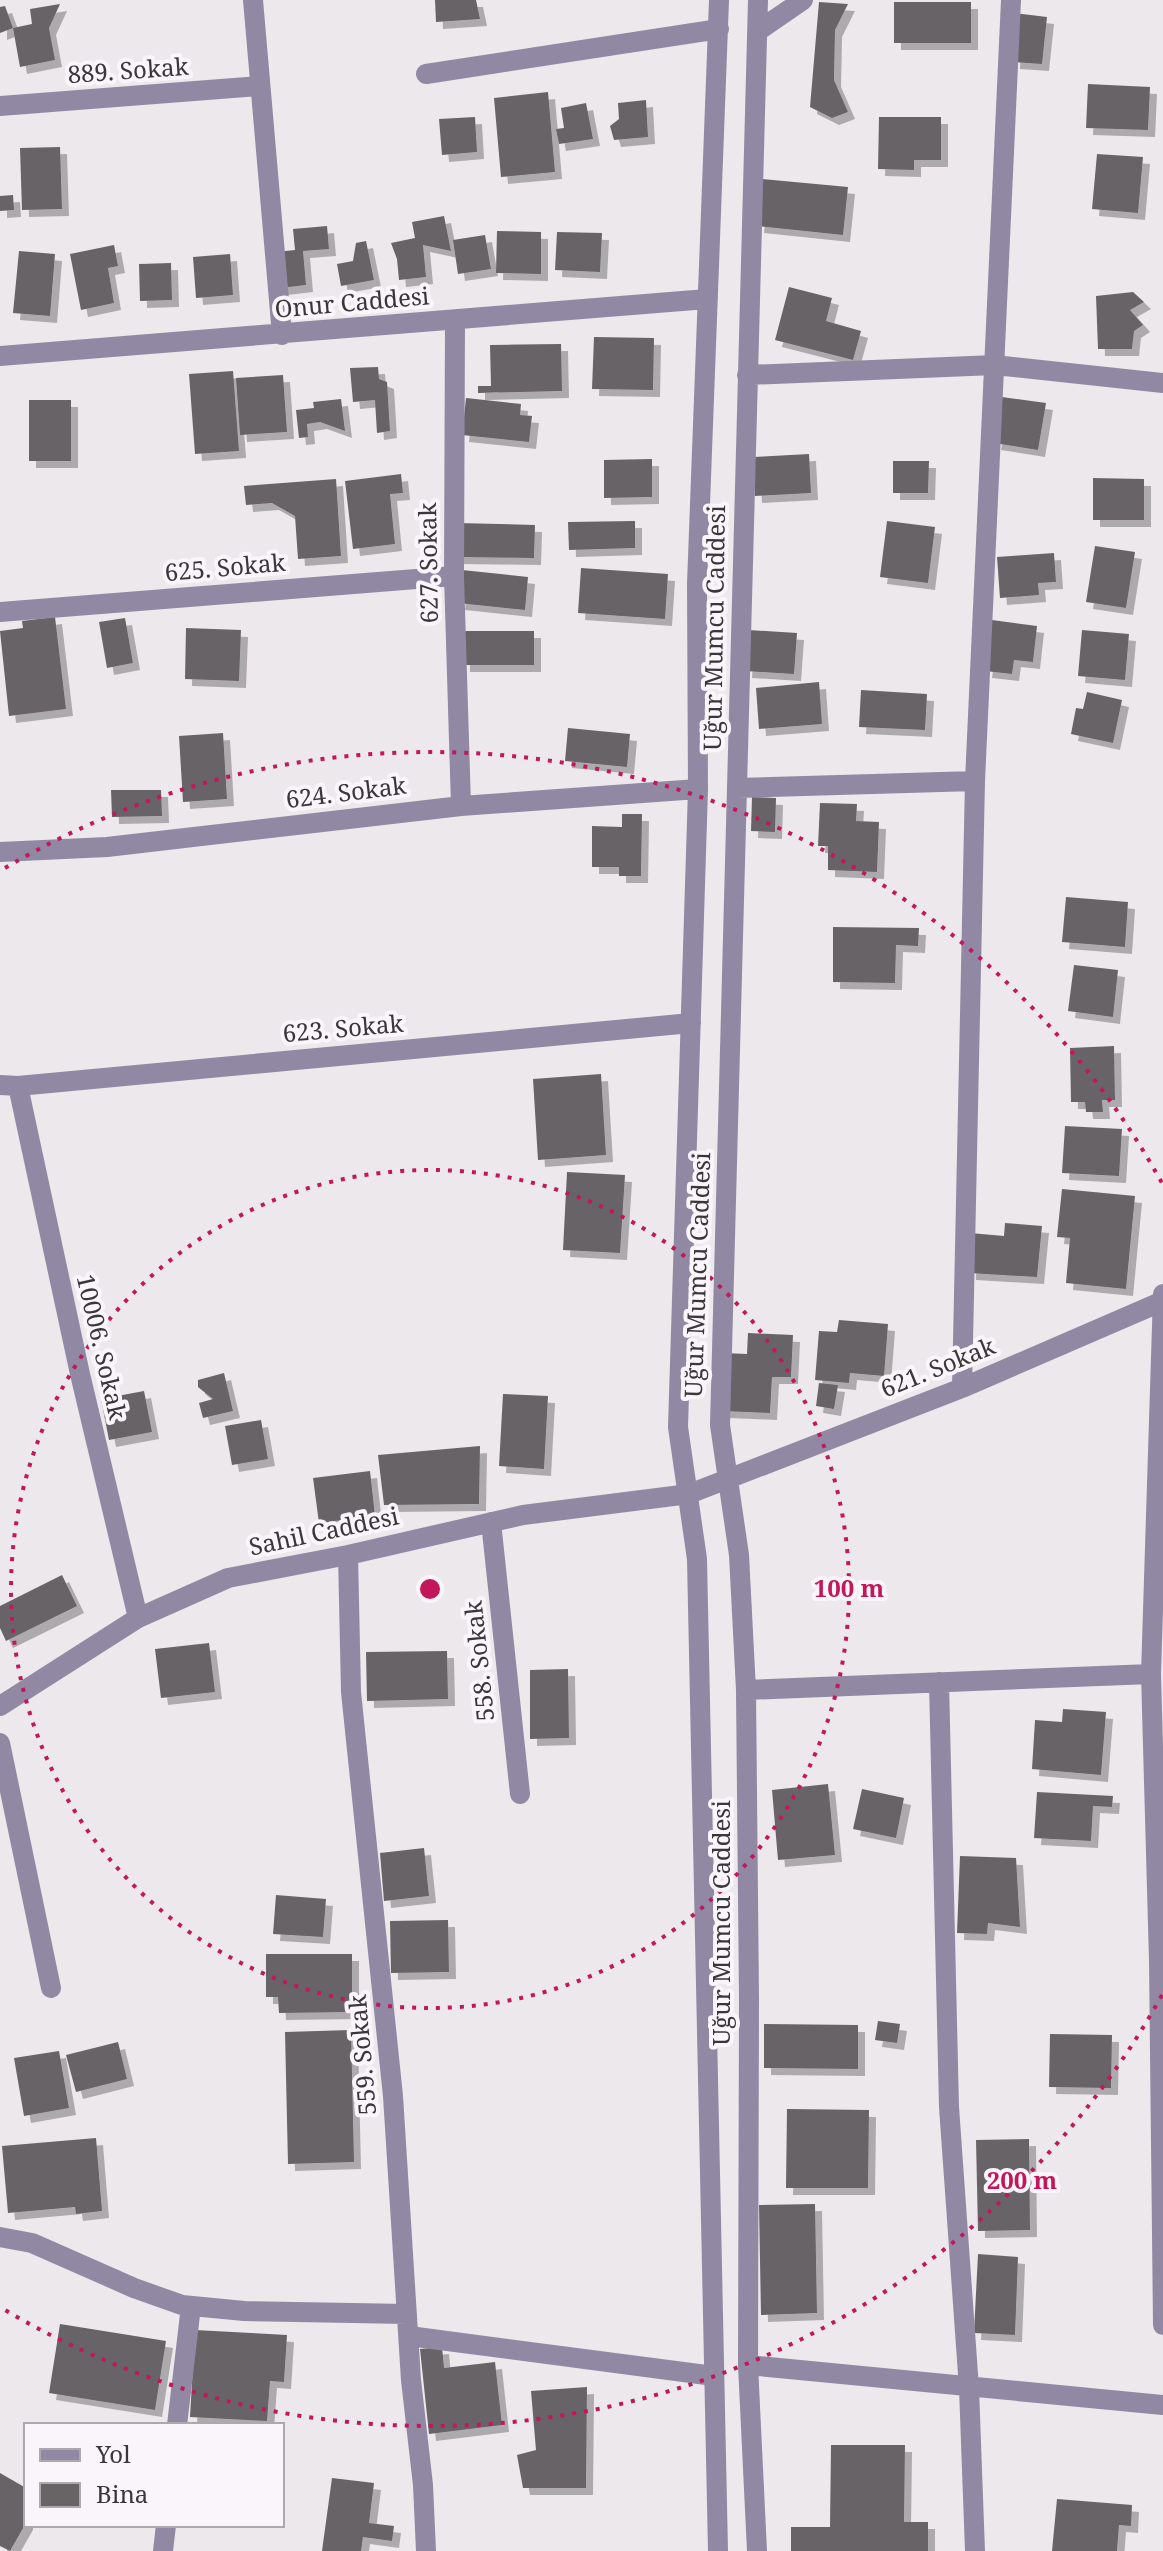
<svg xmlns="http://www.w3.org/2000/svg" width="1163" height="2551" font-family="'Noto Serif',serif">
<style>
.building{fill:#686466;filter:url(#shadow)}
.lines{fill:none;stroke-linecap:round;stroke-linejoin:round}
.minor{stroke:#9189a3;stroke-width:20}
.ring{fill:none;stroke:#c2185b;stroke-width:4;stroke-dasharray:4 8}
.labels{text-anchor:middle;stroke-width:8;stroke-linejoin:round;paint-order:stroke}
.street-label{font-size:24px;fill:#383739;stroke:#f9f5fa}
.centre{fill:#c2185b;stroke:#f9f5fa;stroke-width:4}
.ring-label{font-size:24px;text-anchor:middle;font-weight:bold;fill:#c2185b;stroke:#f9f5fa;stroke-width:8;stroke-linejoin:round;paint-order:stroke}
</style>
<defs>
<filter id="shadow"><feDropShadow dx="7" dy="7" stdDeviation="0" flood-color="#0004"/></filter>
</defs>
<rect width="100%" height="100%" fill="#ece8ec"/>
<path class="building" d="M435 0H476L480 19 436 22Z
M819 2 848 4 835 30 834 80 848 112 832 118 810 107Z
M894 2H971V43H894Z
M60 4 49 28 55 60 20 67 13 28 32 24 30 9Z
M5 6 13 28 0 33V7Z
M1014 13 1047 17 1042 64 1013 62Z
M1088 84 1150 87 1148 130 1086 128Z
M548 92 555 172 501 177 494 98Z
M646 100 648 137 614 140 610 126 619 119 618 103Z
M586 103 593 139 559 144 556 129 564 128 561 108Z
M475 117 477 152 442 155 439 119Z
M879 117H941V160H914V170L878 169Z
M60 147 62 209 22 210 20 148Z
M1097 154 1143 157 1138 213 1092 209Z
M762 179 848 187 843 235 757 226Z
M13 195 14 210 0 211V196Z
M444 216 451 251 423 245 426 277 399 280 397 259 391 243 415 238 412 222Z
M327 226 329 249 303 251 306 285 280 288 276 252 295 250 293 229Z
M497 231 541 232V274L496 273Z
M557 232 602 233 600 272 555 270Z
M485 235 491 269 458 274 453 240Z
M366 241 374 280 341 286 337 264 353 261 356 243Z
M114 245 118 266 108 268 114 303 81 310 70 254Z
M19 251 55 254 50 316 13 313Z
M230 254 233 295 196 298 193 257Z
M171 263 172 300 140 301 139 264Z
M789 287 832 298 826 321 861 331 853 360 775 340Z
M1133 292 1144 302 1130 310 1143 325 1134 331 1132 349H1098L1096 296Z
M594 337 654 338 653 390 592 389Z
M561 344 562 391 478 393V386H491L490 345Z
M378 367 379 379 387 382 390 431 377 433 375 400 353 402 350 368Z
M233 371 239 451 195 454 189 374Z
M283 375 287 432 240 435 236 378Z
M1002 397 1046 403 1038 450 994 443Z
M466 398 521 404 520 415 532 416 529 442 462 435Z
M341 399 345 431 320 422 307 424 308 437 299 438 296 410 314 408 313 402Z
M29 400H71V461H29Z
M809 454 811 493 755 496 753 457Z
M652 459V497L604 498V460Z
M893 461H929L928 493H893Z
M401 474 403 493 390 494 395 544 353 549 345 481Z
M1093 478 1144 479V520H1093Z
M336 479 341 556 298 559 295 516 272 503 246 505 244 486Z
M635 521V548L569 550 568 522Z
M887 521 935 527 928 583 880 577Z
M457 523 535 525 534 558 456 557Z
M1095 546 1135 552 1126 608 1086 602Z
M1054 553 1056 582 1038 583 1039 595 1000 598 997 557Z
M581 568 668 574 665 619 578 613Z
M462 570 528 577 525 610 458 603Z
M55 617 66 709 9 716 0 631 23 628 22 621Z
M125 618 133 663 107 668 99 622Z
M992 620 1037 626 1033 662 1014 660 1012 674 985 671Z
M186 628 241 630 239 681 185 679Z
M748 630 797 633 794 674 745 671Z
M1082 630 1129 634 1125 680 1078 676Z
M463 631H534V665H463Z
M819 682 822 724 759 729 756 688Z
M861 690 927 694 925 730 859 727Z
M1087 692 1122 700 1113 743 1071 734 1076 708 1083 709Z
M568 728 630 734 627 767 565 761Z
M223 733 227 799 183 802 179 736Z
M111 790H161L162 816 112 817Z
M752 797 776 798 775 832 751 831Z
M820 803 857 804 856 821 879 822 877 872 828 870V846H818Z
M622 814H642L641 876H619V867H592V826L622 827Z
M1066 897 1128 902 1125 947 1062 942Z
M833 927 919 928 918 946 896 945 895 983 833 982Z
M1074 965 1118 970 1113 1017 1068 1011Z
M1114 1046 1115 1100H1102L1103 1112H1086L1085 1102H1071L1070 1048Z
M601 1074 606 1155 538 1160 533 1079Z
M1065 1126 1122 1129 1119 1176 1062 1173Z
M567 1172 625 1175 620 1253 563 1250Z
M1062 1189 1135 1196 1126 1289 1066 1283 1070 1238 1057 1237Z
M1005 1223 1042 1226 1037 1277 969 1273 970 1233 1004 1236Z
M839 1320 888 1324 884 1376 850 1373 849 1383 815 1380 819 1331 837 1332Z
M748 1333 793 1335 791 1377H772L770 1413 721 1411 724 1353 747 1354Z
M224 1373 233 1411 203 1418 199 1403 213 1399 198 1387V1380Z
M819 1383 838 1385 834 1409 816 1406Z
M144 1391 152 1432 109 1440 101 1399Z
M503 1394 548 1396 544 1469 499 1466Z
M261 1420 268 1459 232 1465 225 1426Z
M480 1446 479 1504 384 1505 378 1455Z
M370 1471 375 1516 319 1523 313 1478Z
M62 1575 77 1606 6 1641 0 1628V1606Z
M209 1643 215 1692 161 1698 155 1649Z
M447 1651 448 1699 367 1701 366 1652Z
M568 1669 569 1738 530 1739V1670Z
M1063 1709 1106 1712 1101 1775 1032 1769 1035 1720 1062 1722Z
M828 1784 835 1855 778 1860 772 1790Z
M862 1789 904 1798 896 1838 853 1829Z
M1037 1792 1113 1796 1112 1807 1093 1806 1091 1841 1034 1838Z
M424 1848 429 1896 384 1901 380 1853Z
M960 1856 1016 1858 1020 1927 988 1923 987 1934 957 1933Z
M276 1895 326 1899 323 1937 273 1934Z
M448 1920 449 1972 391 1973 390 1921Z
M266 1954H352V2012L279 2013 278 1997H266Z
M878 2021 900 2024 897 2043 875 2040Z
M764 2024 858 2025V2069L764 2068Z
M351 2030 354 2162 288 2164 285 2032Z
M1050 2034 1112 2035 1111 2088 1049 2087Z
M118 2042 127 2079 76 2092 66 2055Z
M59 2051 69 2108 24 2116 14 2058Z
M787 2109 869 2110 868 2188H786Z
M96 2138 102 2211 76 2214 75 2207 8 2213 2 2146Z
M1029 2139 1030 2230 978 2231 976 2140Z
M815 2204 817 2313 761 2315 759 2205Z
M978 2254 1018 2257 1015 2335 974 2333Z
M60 2324 166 2341 155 2410 49 2393Z
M195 2330 287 2335 284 2382 270 2381 267 2421 190 2417Z
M442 2347 444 2368 495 2362 502 2425 429 2434 420 2349Z
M587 2387 586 2488H523L517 2455 536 2450 531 2391Z
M831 2445H905L904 2522H928V2551H791V2527H830Z
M0 2473 26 2488V2523L10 2551 0 2546Z
M332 2478 374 2483 369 2523 394 2526 392 2541 363 2537 361 2551H322Z
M1057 2499 1132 2505 1131 2526 1119 2525 1117 2551H1052Z"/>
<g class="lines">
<path class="minor" d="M253 0 282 335
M758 31 803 0
M426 74 719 29
M0 106 260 86
M455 321 454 576 461 806
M0 356 707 299
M747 375 995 365 1163 383
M0 612 454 576
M738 788 975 781
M0 852 107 847 461 806 698 789
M0 1085 18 1086 691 1023
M18 1086 80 1374 138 1618
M1163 1294 1151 1674 1159 1961 1163 2325
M962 1388 975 781 1011 0
M491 1522 520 1794
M348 1555 351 1692 393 2096 411 2380 423 2485 426 2551
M939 1682 949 2107 969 2388 975 2551
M746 1690 1151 1674
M0 1706 138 1618 228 1578 348 1555 523 1515 689 1494 962 1388 1163 1301
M0 1743 51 1988
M0 2237 32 2243 134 2288 182 2305 244 2311 407 2314
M409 2336 714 2376
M748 2365 1163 2405
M177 2425 191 2306
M163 2551 166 2525
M718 2551 697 1559 678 1427 698 789 697 584 719 0
M757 2551 748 2365 749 1999 746 1690 739 1555 720 1425 758 0"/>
</g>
<g class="ring">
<circle cx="430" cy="1589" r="419"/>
<path d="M1162 1995A837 837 0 0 1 5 2310M5 868A837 837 0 0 1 1162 1183"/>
</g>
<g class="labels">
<g class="street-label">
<text transform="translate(128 71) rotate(-4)" y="8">889. Sokak</text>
<text transform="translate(352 303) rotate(-5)" y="8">Onur Caddesi</text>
<text transform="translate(429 563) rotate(-91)" y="8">627. Sokak</text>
<text transform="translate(225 568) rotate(-5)" y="8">625. Sokak</text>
<text transform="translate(715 628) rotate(-89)" y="8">Uğur Mumcu Caddesi</text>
<text transform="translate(346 793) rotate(-7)" y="8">624. Sokak</text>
<text transform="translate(343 1029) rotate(-5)" y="8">623. Sokak</text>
<text transform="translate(698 1275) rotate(-88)" y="8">Uğur Mumcu Caddesi</text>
<text transform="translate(101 1347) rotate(77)" y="8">10006. Sokak</text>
<text transform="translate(938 1368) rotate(-22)" y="8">621. Sokak</text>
<text transform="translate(324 1532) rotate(-12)" y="8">Sahil Caddesi</text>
<text transform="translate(480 1661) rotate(-96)" y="8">558. Sokak</text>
<text transform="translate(722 1923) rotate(-90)" y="8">Uğur Mumcu Caddesi</text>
<text transform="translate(363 2055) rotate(-95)" y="8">559. Sokak</text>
</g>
</g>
<circle cx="430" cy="1589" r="12" class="centre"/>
<g class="ring-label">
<text x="849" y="1597">100 m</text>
<text x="1022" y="2189">200 m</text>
</g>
<rect x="24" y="2423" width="260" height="104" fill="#f9f5fa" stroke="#aca9ad" stroke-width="2"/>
<rect x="40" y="2449" width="40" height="12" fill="#9189a3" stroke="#aca9ad" stroke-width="2"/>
<text x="96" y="2463" font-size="24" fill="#383739">Yol</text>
<rect x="40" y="2483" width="40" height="24" fill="#686466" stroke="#aca9ad" stroke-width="2"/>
<text x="96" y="2503" font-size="24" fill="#383739">Bina</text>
</svg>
